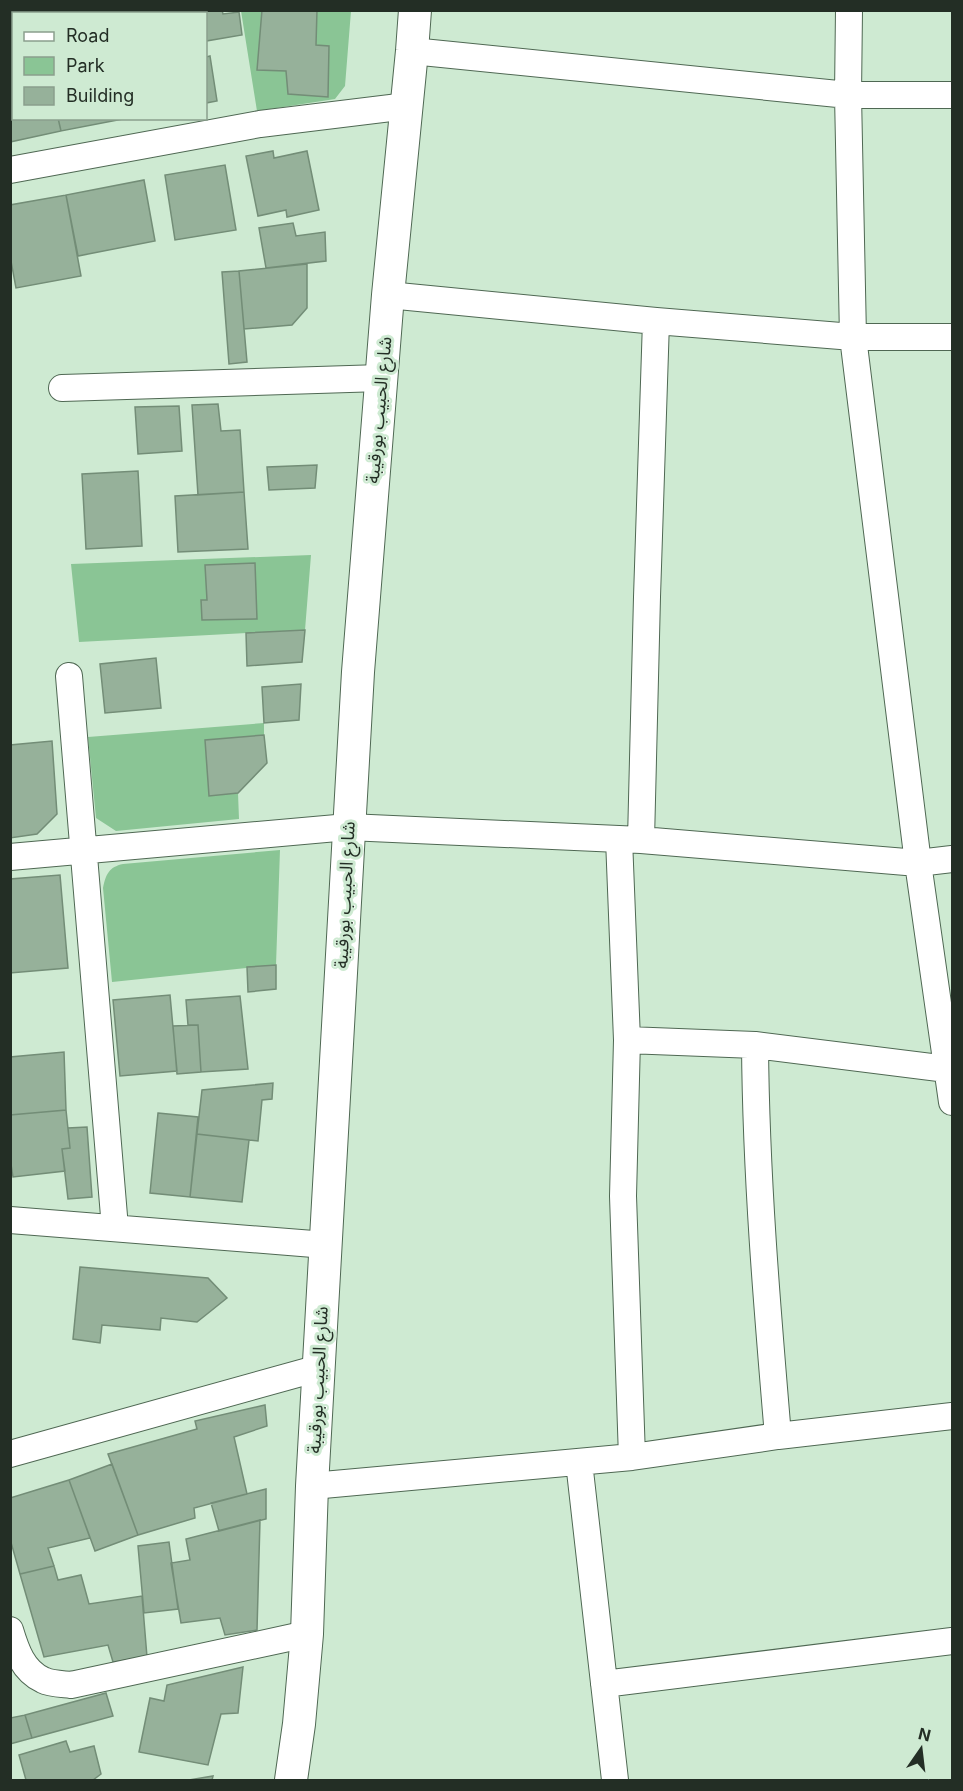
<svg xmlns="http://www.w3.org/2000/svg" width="963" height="1791" font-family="Inter,'Noto Sans Arabic',sans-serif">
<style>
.green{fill:#8ac595}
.building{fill:#96b19a;stroke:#738d77;stroke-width:1.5}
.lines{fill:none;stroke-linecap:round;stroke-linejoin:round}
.minor-casing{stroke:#4f6853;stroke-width:28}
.tertiary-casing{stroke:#4f6853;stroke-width:34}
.minor{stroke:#fff;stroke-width:26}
.tertiary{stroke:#fff;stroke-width:32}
.labels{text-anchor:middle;stroke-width:6;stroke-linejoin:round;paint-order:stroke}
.street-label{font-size:18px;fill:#232e25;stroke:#ceead2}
</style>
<rect width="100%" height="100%" fill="#ceead2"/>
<path class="green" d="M241 11H351L345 86 335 99 257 111Z
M311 555 305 630 79 642 71 564Z
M264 723V735L205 740 209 795 238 793 239 819 116 831 96 818 88 737Z
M280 850 276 965 112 982 103 888C106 874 109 867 123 864Z"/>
<path class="building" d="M73 10H130L131 14H70Z
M159 10H222L223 14 239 12 242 35 206 41V14H159Z
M262 10H317L316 45 329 46 328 97 288 94 286 71 257 70Z
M210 56 217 101 206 103V57Z
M10 83H14V118H58L61 131 10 142Z
M58 118H128L61 131Z
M273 151 274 158 307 151 319 210 287 217 286 210 258 216 246 156Z
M225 165 236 230 175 240 165 175Z
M144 180 155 241 78 256 66 195Z
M66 195 81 276 16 288 10 256V205Z
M293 223 296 236 325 232 326 261 266 268 259 228Z
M307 264V308L292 325 244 329 239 271Z
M239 271 247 362 229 364 222 272Z
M218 404 221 431 240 430 244 492 198 495 192 405Z
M179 406 182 451 138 454 135 407Z
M317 465 315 488 269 490 267 467Z
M138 471 142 546 86 549 82 474Z
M244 492 248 549 178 552 175 496Z
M255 563 257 619 202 620 201 600H207L205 565Z
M305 630 302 662 247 666 246 633Z
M156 658 161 708 105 713 100 664Z
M301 684 299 720 264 723 262 687Z
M264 735 267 763 238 793 209 796 205 740Z
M52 741 57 814 37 834 10 838V745Z
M60 875 68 968 10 973V879Z
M276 965V989L248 992 247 967Z
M170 995 177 1071 120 1076 113 1000Z
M240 996 248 1069 201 1072 198 1025H188L186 1000Z
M198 1025 201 1072 177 1074 173 1026Z
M64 1052 66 1110 10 1115V1057Z
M273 1083 272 1099 262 1100 258 1141 197 1134 202 1090Z
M66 1110 70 1148 62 1149 65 1171 13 1177 10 1158V1115Z
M158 1113 198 1117 190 1197 150 1193Z
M87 1127 92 1197 68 1199 62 1149 70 1148 68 1128Z
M197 1134 249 1140 242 1202 190 1197Z
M80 1267 208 1278 227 1298 197 1322 161 1318 160 1330 102 1325 100 1343 73 1339Z
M265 1405 267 1426 234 1437 247 1494 194 1508 195 1518 138 1535 108 1454 197 1429 195 1421Z
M112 1464 138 1535 95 1551 69 1480Z
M69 1480 90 1538 48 1548 54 1566 20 1574 10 1539V1498Z
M266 1489V1519L219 1531 211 1503Z
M260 1520 257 1630 225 1635 220 1618 181 1623 171 1563 190 1560 186 1539Z
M169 1542 178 1609 144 1613 138 1546Z
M54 1566 58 1580 81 1575 89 1604 142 1596 147 1657 113 1662 108 1645 44 1657 20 1574Z
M243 1667 238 1713 221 1714 208 1765 139 1752 150 1698 164 1701 167 1685Z
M106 1693 113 1716 32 1738 25 1715Z
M25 1715 32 1738 10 1744V1718Z
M66 1741 70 1752 94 1746 101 1774 93 1780H26L19 1755Z
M213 1776 212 1780H189Z"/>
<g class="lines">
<g class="minor-casing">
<path id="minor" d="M849 10 848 95 853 337 918 863 952 1102
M412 51 848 95H952
M10 170 260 124 407 106
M388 295 656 321 853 337H952
M62 388 381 378
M69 676 115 1228
M619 839 627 1040 623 1196 632 1457
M641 840 647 597 656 321
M10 857 348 827 641 840 918 863 952 859
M627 1040 755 1045 947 1069 952 1068
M755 1045C756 1176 767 1306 778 1436
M10 1220 326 1245
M10 1454 319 1368
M579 1462 615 1780
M312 1486 632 1457 778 1436 952 1416
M10 1630C16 1650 23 1671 43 1680 51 1684 63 1684 71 1685L307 1634
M604 1684 952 1641"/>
</g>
<g class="tertiary-casing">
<path id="tertiary" d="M291 1780 299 1724 307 1634 312 1486 358 672 388 295 412 51 415 10"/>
</g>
<use href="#minor" class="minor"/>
<use href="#tertiary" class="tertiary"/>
</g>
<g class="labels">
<g class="street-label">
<text transform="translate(379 410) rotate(-85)" y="6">شارع الحبيب بورقيبة</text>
<text transform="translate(345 895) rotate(-87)" y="6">شارع الحبيب بورقيبة</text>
<text transform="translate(318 1380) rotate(-87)" y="6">شارع الحبيب بورقيبة</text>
</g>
</g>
<rect width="963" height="1791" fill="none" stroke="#232e25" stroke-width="24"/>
<rect x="12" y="12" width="195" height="108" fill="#ceead2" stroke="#8a9f8d" stroke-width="1.5"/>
<rect x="24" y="32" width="30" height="9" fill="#ffffff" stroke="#8a9f8d" stroke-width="1.5"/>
<text x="66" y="42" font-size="18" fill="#232e25">Road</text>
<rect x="24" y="57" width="30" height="18" fill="#8ac595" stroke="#8a9f8d" stroke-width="1.5"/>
<text x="66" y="72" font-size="18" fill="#232e25">Park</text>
<rect x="24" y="87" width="30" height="18" fill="#96b19a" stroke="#8a9f8d" stroke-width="1.5"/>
<text x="66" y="102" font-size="18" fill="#232e25">Building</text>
<g transform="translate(921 1749) rotate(14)" stroke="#ceead2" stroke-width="4.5" paint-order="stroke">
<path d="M0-4.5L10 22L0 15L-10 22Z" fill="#232e25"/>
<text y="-9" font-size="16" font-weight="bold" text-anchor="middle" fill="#232e25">N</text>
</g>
</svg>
